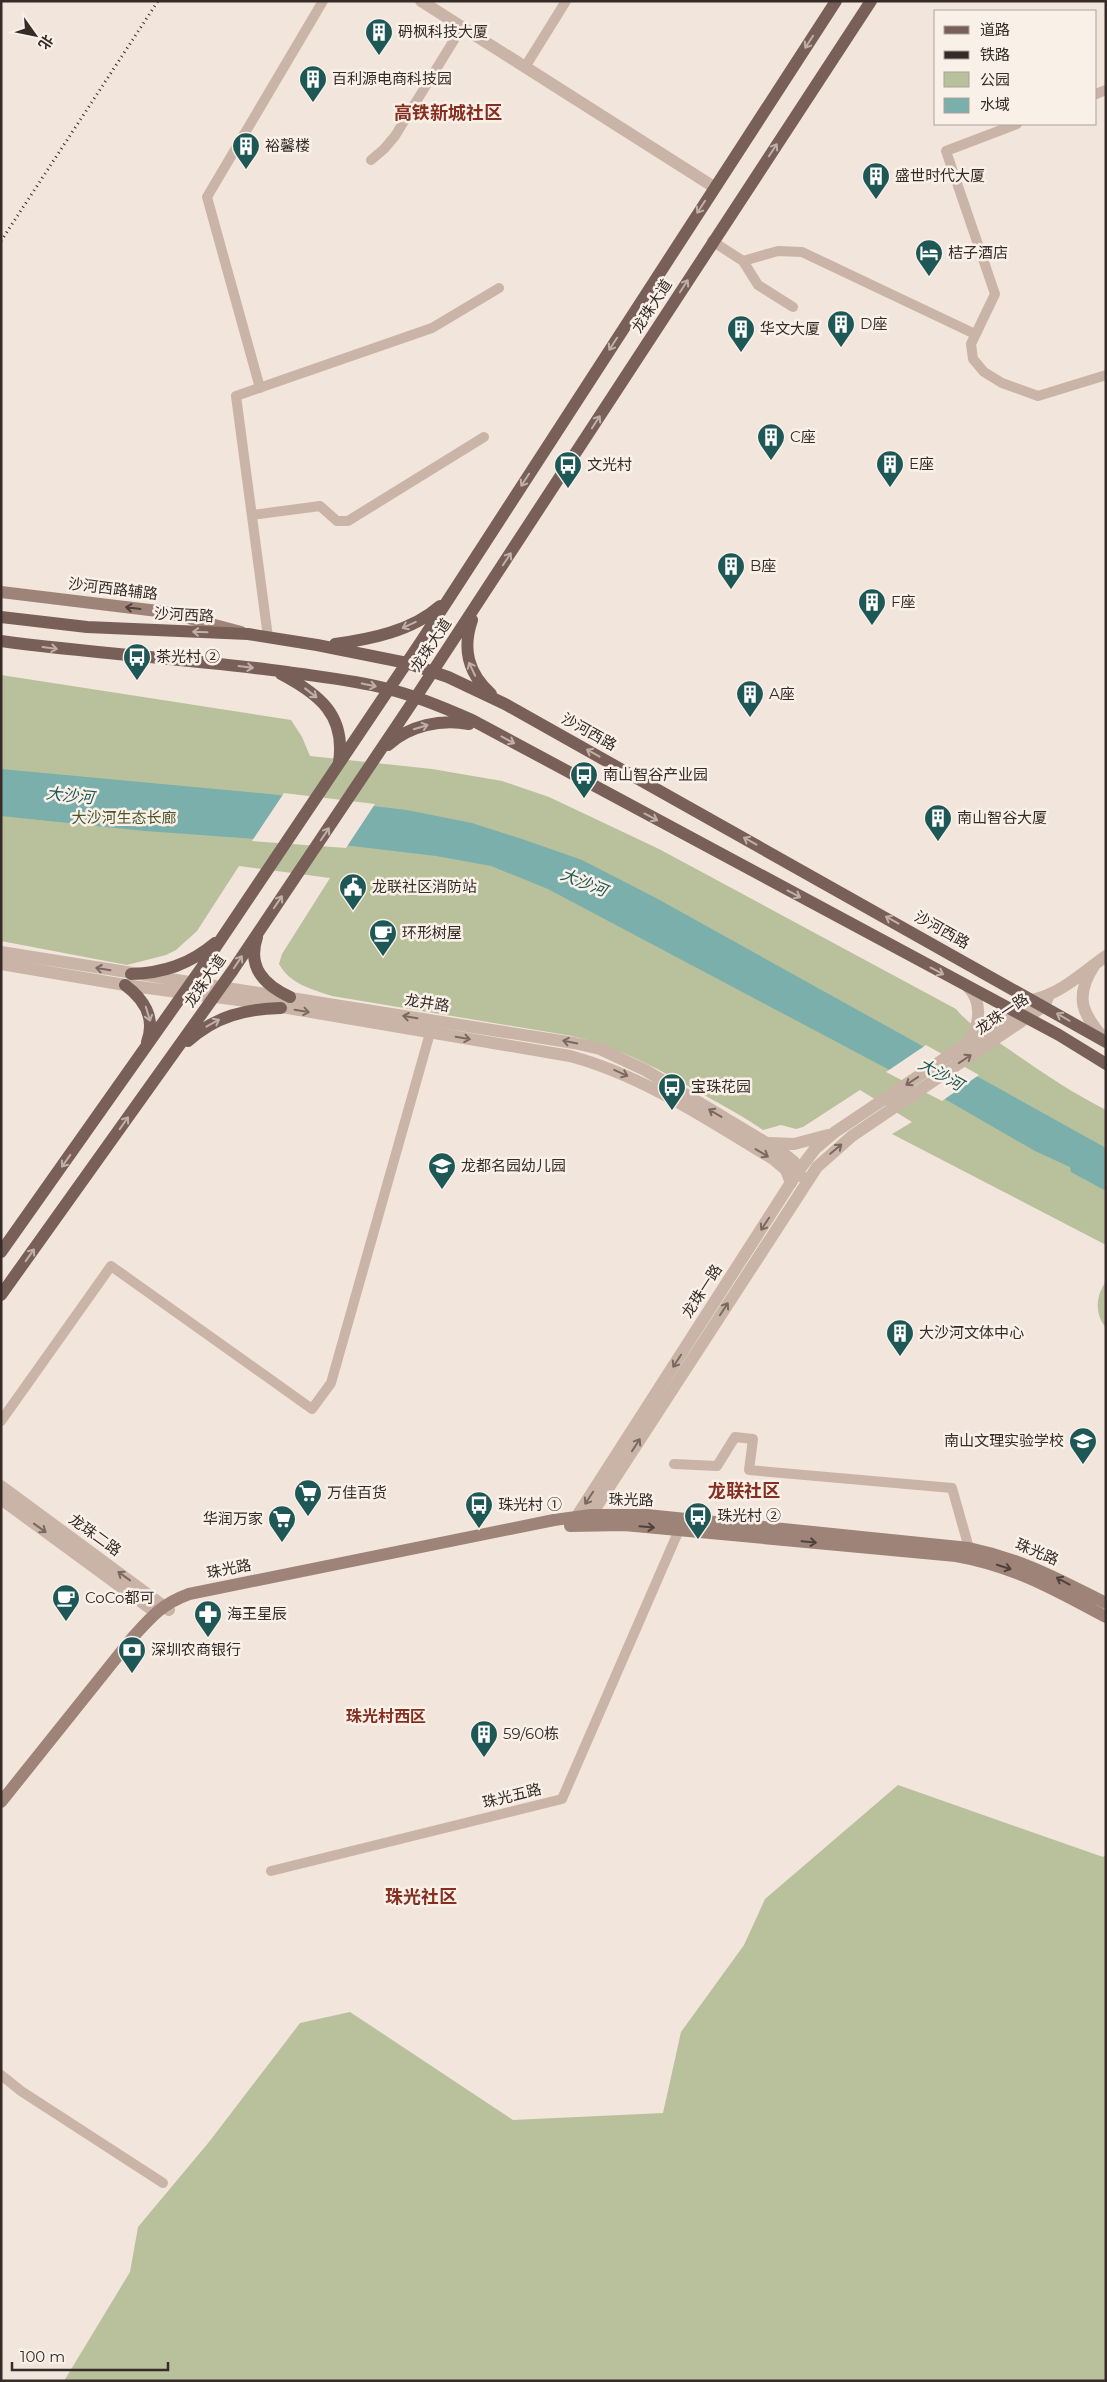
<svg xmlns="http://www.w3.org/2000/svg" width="1107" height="2382" font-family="Montserrat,'Noto Sans SC',sans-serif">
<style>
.green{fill:#b8c19b}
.water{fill:#7aafac}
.pier{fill:#f2e5db}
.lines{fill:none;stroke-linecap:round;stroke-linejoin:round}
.minor{stroke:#cab4a7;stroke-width:10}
.tertiary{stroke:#cab4a7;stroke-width:12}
.secondary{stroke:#9e8379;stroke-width:12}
.primary{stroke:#786059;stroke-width:12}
.rail{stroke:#372b28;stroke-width:3;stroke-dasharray:1 4;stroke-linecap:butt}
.oneway{stroke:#bfafa8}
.oneway2{stroke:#51413c}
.oneway3{stroke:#796961}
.labels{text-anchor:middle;stroke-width:5;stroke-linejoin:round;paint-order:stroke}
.poi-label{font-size:15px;fill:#372b28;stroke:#f9f0e8;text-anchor:start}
.street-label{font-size:15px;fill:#372b28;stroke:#f9f0e8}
.park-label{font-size:15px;fill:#4a552b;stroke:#f9f0e8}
.water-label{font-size:16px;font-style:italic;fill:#1d5856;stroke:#f9f0e8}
.neighbourhood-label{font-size:16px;font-weight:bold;fill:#862f21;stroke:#f9f0e8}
.quarter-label{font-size:18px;font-weight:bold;fill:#862f21;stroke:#f9f0e8}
</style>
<rect width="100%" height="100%" fill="#f2e5db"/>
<path class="green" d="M1 675 291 720 302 737 310 756 432 769 502 781 549 797 659 849 956 1009C969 1025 988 1035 1004 1046 1037 1069 1070 1092 1106 1110V1245L892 1134 912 1122 860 1090 803 1127 796 1129 781 1125 763 1130C744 1117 724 1106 704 1095 659 1069 623 1049 572 1036L332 996C311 989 290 984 279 964L282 954 330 878 239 866 197 931 176 950 166 955 127 965 1 941Z
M1106 1281V1328C1094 1313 1096 1296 1106 1281Z
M898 1785 1103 1857 1106 1854V2381H64L130 2272 138 2227 209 2142 300 2023 350 2012 513 2120 663 2113 681 2032 744 1945 765 1899Z"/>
<path class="water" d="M1 769 270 794 407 810 472 823 525 840 582 860 656 898 1106 1148V1191L1071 1172 1070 1167 1035 1151 950 1102 548 889 491 866 436 856 352 846 145 831 1 816Z"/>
<path class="pier" d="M284 793 375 804 346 848 252 841Z
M926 1045 979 1075 942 1101 886 1072Z"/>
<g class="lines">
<path class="minor" d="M525 67 566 1
M1096 94 1106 90
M1017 124 946 151 995 294 971 344 973 359 984 372 1002 383 1038 396 1106 375
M371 160 384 149 395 136 462 27
M712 241 743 261 758 285 793 307
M743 261 778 251 802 252 975 334
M260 388 207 197 323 1
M252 515 320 506 337 521H348L484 437
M268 637 236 396 432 328 499 288
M1 1421 111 1266 312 1409 331 1383 432 1026
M674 1464 717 1466 735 1437 753 1439 749 1470 952 1488 969 1548
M271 1871 562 1799 679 1530
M1 2075 21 2091 163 2183"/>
<path class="tertiary" d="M421 1 714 187
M1 952 574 1043 600 1049 645 1070 783 1153 794 1162 801 1176
M1 964 125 985 246 1001 570 1056C644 1076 708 1120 773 1159L786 1170 791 1183
M1094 966C1073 998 1083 1015 1106 1041
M1048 997 1044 1006 852 1136 817 1167 591 1515 581 1525 577 1516 799 1170 815 1149 835 1132 1032 1000C1061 994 1082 973 1106 956
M968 1042C980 1027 983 1002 968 987
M770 1143 794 1144 828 1135
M1 1486 169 1610
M1 1499 155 1612"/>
<path class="secondary" d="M1 592 166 612 241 632
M570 1526 624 1525 956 1556C1014 1566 1055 1590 1106 1617
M1 1802 133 1637C152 1616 162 1604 189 1594L554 1520 591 1515H647L969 1548C1022 1559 1058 1579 1106 1603"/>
<path class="primary" d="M1 617 87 627 248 634 317 645 407 663 448 677 505 704 1106 1042
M472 620C462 649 468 673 491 694
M1 641C96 654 192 659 287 672 321 677 354 680 388 689 417 696 445 708 472 720L1059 1035 1106 1064
M335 644C371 639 412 631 440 606
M281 674C319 694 346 715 339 762
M388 745C410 725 441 719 469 724
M257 937C247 967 264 985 290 997
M131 974C164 973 190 964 215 943
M125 985C144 999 156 1018 147 1042
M188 1041C216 1016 245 1009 281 1008
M1 1252 205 963 422 640 836 1
M1 1295 233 970 416 697 871 1"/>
<path class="rail" d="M1 241 158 1"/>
</g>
<defs><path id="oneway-shaft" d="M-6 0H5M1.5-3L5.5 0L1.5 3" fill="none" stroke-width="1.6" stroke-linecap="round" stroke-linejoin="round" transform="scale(1.25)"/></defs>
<g class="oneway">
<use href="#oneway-shaft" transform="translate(809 42) rotate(123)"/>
<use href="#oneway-shaft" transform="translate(773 150) rotate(-57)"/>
<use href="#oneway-shaft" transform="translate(701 207) rotate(123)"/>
<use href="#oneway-shaft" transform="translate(684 286) rotate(-57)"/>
<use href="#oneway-shaft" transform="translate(613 344) rotate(123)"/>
<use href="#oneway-shaft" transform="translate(596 422) rotate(-57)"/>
<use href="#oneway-shaft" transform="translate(525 480) rotate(123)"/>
<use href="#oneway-shaft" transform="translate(507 559) rotate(-57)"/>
<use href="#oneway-shaft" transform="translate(409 625) rotate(155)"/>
<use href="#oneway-shaft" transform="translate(200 632) rotate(-178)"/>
<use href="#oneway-shaft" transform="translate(50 648) rotate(8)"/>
<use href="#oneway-shaft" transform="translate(246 667) rotate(7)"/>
<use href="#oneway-shaft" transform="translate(472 669) rotate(-115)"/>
<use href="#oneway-shaft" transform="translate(369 685) rotate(12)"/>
<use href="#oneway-shaft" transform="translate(311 693) rotate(38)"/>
<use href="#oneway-shaft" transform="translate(421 727) rotate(-17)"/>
<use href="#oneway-shaft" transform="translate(508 740) rotate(28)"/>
<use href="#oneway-shaft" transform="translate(593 753) rotate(-151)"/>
<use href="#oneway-shaft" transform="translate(651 817) rotate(28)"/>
<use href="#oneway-shaft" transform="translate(325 834) rotate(-56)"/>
<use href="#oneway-shaft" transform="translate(750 841) rotate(-151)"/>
<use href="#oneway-shaft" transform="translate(794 894) rotate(28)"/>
<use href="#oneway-shaft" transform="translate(278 902) rotate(-56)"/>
<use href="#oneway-shaft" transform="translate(892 920) rotate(-151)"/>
<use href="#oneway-shaft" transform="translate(238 962) rotate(-56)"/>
<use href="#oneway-shaft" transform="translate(937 971) rotate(28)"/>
<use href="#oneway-shaft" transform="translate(148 1014) rotate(73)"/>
<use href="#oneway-shaft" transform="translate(1063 1017) rotate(-150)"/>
<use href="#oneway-shaft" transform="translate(213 1023) rotate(-29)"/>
<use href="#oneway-shaft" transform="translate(124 1123) rotate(-55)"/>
<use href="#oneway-shaft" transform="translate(66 1161) rotate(125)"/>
<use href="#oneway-shaft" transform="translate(30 1255) rotate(-55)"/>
</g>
<g class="oneway2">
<use href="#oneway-shaft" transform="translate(133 608) rotate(-173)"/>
<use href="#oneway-shaft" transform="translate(647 1527) rotate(5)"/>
<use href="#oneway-shaft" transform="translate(809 1542) rotate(5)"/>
<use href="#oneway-shaft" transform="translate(1004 1567) rotate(18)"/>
<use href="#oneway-shaft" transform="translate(1063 1581) rotate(-152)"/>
</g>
<g class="oneway3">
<use href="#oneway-shaft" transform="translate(103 969) rotate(-171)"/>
<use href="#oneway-shaft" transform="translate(302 1011) rotate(10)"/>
<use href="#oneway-shaft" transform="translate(410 1017) rotate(-171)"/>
<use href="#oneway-shaft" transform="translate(463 1038) rotate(10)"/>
<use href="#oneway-shaft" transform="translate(570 1042) rotate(-169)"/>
<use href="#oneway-shaft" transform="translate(965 1059) rotate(-34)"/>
<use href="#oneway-shaft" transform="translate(621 1073) rotate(24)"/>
<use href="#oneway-shaft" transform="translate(912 1081) rotate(146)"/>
<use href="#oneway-shaft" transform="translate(715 1113) rotate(-149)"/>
<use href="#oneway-shaft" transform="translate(836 1149) rotate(-40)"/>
<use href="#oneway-shaft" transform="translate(762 1153) rotate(31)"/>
<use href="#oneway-shaft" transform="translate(765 1224) rotate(123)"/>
<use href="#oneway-shaft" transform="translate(724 1309) rotate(-57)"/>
<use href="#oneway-shaft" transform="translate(677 1361) rotate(123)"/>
<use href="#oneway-shaft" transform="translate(636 1445) rotate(-57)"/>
<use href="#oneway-shaft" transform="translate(589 1498) rotate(123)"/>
<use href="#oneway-shaft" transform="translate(40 1528) rotate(36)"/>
<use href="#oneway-shaft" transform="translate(124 1576) rotate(-144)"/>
</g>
<defs>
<g id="building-pin" transform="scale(1.4375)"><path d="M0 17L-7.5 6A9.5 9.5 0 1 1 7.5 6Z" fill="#1d5856" stroke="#f9f0e8"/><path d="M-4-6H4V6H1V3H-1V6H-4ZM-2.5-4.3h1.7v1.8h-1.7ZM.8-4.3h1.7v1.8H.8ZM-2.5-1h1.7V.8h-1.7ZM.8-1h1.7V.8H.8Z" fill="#fff"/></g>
<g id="hotel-pin" transform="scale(1.4375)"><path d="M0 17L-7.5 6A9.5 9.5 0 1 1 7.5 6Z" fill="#1d5856" stroke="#f9f0e8"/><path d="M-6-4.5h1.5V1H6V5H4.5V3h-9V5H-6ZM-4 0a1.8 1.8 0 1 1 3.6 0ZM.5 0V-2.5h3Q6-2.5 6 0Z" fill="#fff"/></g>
<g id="bus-pin" transform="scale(1.4375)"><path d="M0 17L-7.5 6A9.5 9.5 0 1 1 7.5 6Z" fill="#1d5856" stroke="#f9f0e8"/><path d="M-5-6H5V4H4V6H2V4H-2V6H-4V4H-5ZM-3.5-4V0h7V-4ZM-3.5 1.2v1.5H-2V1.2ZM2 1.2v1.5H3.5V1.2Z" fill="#fff"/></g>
<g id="civic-pin" transform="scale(1.4375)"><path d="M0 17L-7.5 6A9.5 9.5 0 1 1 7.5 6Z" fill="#1d5856" stroke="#f9f0e8"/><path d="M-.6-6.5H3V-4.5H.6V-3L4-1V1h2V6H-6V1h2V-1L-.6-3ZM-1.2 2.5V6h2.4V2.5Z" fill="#fff"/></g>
<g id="cafe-pin" transform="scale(1.4375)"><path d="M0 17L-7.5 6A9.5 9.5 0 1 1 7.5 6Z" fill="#1d5856" stroke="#f9f0e8"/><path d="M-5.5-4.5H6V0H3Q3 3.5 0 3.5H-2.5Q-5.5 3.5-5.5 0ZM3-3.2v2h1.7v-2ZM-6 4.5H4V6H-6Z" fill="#fff"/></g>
<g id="school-pin" transform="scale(1.4375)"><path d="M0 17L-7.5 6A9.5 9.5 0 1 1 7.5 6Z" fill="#1d5856" stroke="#f9f0e8"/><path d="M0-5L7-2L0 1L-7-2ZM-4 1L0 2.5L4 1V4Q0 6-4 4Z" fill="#fff"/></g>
<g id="supermarket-pin" transform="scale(1.4375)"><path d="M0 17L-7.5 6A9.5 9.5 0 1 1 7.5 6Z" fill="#1d5856" stroke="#f9f0e8"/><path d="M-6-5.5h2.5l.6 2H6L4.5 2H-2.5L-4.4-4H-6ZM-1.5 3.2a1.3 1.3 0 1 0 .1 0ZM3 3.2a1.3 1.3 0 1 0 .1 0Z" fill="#fff"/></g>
<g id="pharmacy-pin" transform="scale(1.4375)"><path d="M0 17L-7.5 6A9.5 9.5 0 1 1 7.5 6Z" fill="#1d5856" stroke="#f9f0e8"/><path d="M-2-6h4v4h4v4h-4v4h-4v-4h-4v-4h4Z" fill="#fff"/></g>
<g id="bank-pin" transform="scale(1.4375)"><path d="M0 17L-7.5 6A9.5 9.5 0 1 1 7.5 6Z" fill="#1d5856" stroke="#f9f0e8"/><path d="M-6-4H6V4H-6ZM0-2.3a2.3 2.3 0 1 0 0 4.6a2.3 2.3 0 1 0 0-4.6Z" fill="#fff"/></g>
</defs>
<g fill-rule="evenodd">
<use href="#building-pin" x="379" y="32"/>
<use href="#building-pin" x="313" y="79"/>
<use href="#building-pin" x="246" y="146"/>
<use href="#building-pin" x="876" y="176"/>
<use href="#hotel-pin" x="929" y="253"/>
<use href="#building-pin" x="841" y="324"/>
<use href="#building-pin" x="741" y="329"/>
<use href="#building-pin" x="771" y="437"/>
<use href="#building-pin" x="890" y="464"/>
<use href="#bus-pin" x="568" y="465"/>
<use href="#building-pin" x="731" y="566"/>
<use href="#building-pin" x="872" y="602"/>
<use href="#bus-pin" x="137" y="657"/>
<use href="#building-pin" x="750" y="694"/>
<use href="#bus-pin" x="584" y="775"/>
<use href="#building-pin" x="938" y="818"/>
<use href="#civic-pin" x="353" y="887"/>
<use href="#cafe-pin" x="383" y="933"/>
<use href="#bus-pin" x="672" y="1087"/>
<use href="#school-pin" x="442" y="1166"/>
<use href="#building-pin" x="900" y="1333"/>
<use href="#school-pin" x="1083" y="1441"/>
<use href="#supermarket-pin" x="308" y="1493"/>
<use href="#bus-pin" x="479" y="1505"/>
<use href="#bus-pin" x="698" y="1516"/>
<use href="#supermarket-pin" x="282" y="1519"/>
<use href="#cafe-pin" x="66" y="1598"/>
<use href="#pharmacy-pin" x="208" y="1614"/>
<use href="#bank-pin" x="132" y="1650"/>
<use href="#building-pin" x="484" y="1734"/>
</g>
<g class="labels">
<g class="poi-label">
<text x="398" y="37">砃枫科技大厦</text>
<text x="332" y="84">百利源电商科技园</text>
<text x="265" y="151">裕馨楼</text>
<text x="895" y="181">盛世时代大厦</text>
<text x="948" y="258">桔子酒店</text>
<text x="860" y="329">D座</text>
<text x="760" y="334">华文大厦</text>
<text x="790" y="442">C座</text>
<text x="909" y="469">E座</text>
<text x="587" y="470">文光村</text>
<text x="750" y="571">B座</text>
<text x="891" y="607">F座</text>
<text x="156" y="662">茶光村 ②</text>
<text x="769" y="699">A座</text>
<text x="603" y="780">南山智谷产业园</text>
<text x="957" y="823">南山智谷大厦</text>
<text x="372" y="892">龙联社区消防站</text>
<text x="402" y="938">环形树屋</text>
<text x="691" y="1092">宝珠花园</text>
<text x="461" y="1171">龙都名园幼儿园</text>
<text x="919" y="1338">大沙河文体中心</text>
<text x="1064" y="1446" text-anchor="end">南山文理实验学校</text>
<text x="327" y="1498">万佳百货</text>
<text x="498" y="1510">珠光村 ①</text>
<text x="717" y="1521">珠光村 ②</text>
<text x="263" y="1524" text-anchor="end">华润万家</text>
<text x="85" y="1603">CoCo都可</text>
<text x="227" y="1619">海王星辰</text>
<text x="151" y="1655">深圳农商银行</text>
<text x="503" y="1739">59/60栋</text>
</g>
<g class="street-label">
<text transform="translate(652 306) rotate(-57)" y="5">龙珠大道</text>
<text transform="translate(113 589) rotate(7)" y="5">沙河西路辅路</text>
<text transform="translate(184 615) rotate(3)" y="5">沙河西路</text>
<text transform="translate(431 645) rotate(-56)" y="5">龙珠大道</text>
<text transform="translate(589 732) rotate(29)" y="5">沙河西路</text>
<text transform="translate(942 930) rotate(29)" y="5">沙河西路</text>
<text transform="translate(205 981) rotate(-55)" y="5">龙珠大道</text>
<text transform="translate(427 1003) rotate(9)" y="5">龙井路</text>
<text transform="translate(1002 1014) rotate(-34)" y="5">龙珠一路</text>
<text transform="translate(702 1291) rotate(-57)" y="5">龙珠一路</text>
<text transform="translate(631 1500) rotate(1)" y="5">珠光路</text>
<text transform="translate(95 1535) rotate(36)" y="5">龙珠二路</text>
<text transform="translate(1037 1552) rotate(23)" y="5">珠光路</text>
<text transform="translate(229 1569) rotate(-11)" y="5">珠光路</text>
<text transform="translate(512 1796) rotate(-14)" y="5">珠光五路</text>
</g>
<g class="park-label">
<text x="124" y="823">大沙河生态长廊</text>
</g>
<g class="water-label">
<text transform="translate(70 795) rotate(6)" y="6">大沙河</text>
<text transform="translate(584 882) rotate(22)" y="6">大沙河</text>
<text transform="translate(941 1074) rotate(29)" y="6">大沙河</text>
</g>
<g class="neighbourhood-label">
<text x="386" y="1722">珠光村西区</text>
</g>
<g class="quarter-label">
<text x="448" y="119">高铁新城社区</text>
<text x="744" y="1497">龙联社区</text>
<text x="421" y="1903">珠光社区</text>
</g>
</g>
<rect width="1107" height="2382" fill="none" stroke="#372b28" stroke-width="5"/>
<rect x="934" y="10" width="162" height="115" fill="#f9f0e8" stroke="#aba19b"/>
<rect x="944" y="26" width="25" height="8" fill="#786059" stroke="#aba19b"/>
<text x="980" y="35" font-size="15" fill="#372b28">道路</text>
<rect x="944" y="51" width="25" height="8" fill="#372b28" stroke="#aba19b"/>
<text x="980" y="60" font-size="15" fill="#372b28">铁路</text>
<rect x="944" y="72" width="25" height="15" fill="#b8c19b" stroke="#aba19b"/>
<text x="980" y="85" font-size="15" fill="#372b28">公园</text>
<rect x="944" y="98" width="25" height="15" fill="#7aafac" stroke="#aba19b"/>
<text x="980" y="110" font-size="15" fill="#372b28">水域</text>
<g transform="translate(35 35) rotate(123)" stroke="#f9f0e8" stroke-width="4" paint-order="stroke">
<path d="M0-4L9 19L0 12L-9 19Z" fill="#372b28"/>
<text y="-8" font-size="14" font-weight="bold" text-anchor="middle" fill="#372b28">北</text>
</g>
<path d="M12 2362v8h156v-8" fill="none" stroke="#372b28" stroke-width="2.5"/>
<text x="20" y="2362" font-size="15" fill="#372b28" stroke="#f9f0e8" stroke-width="4" paint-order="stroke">100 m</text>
</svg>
